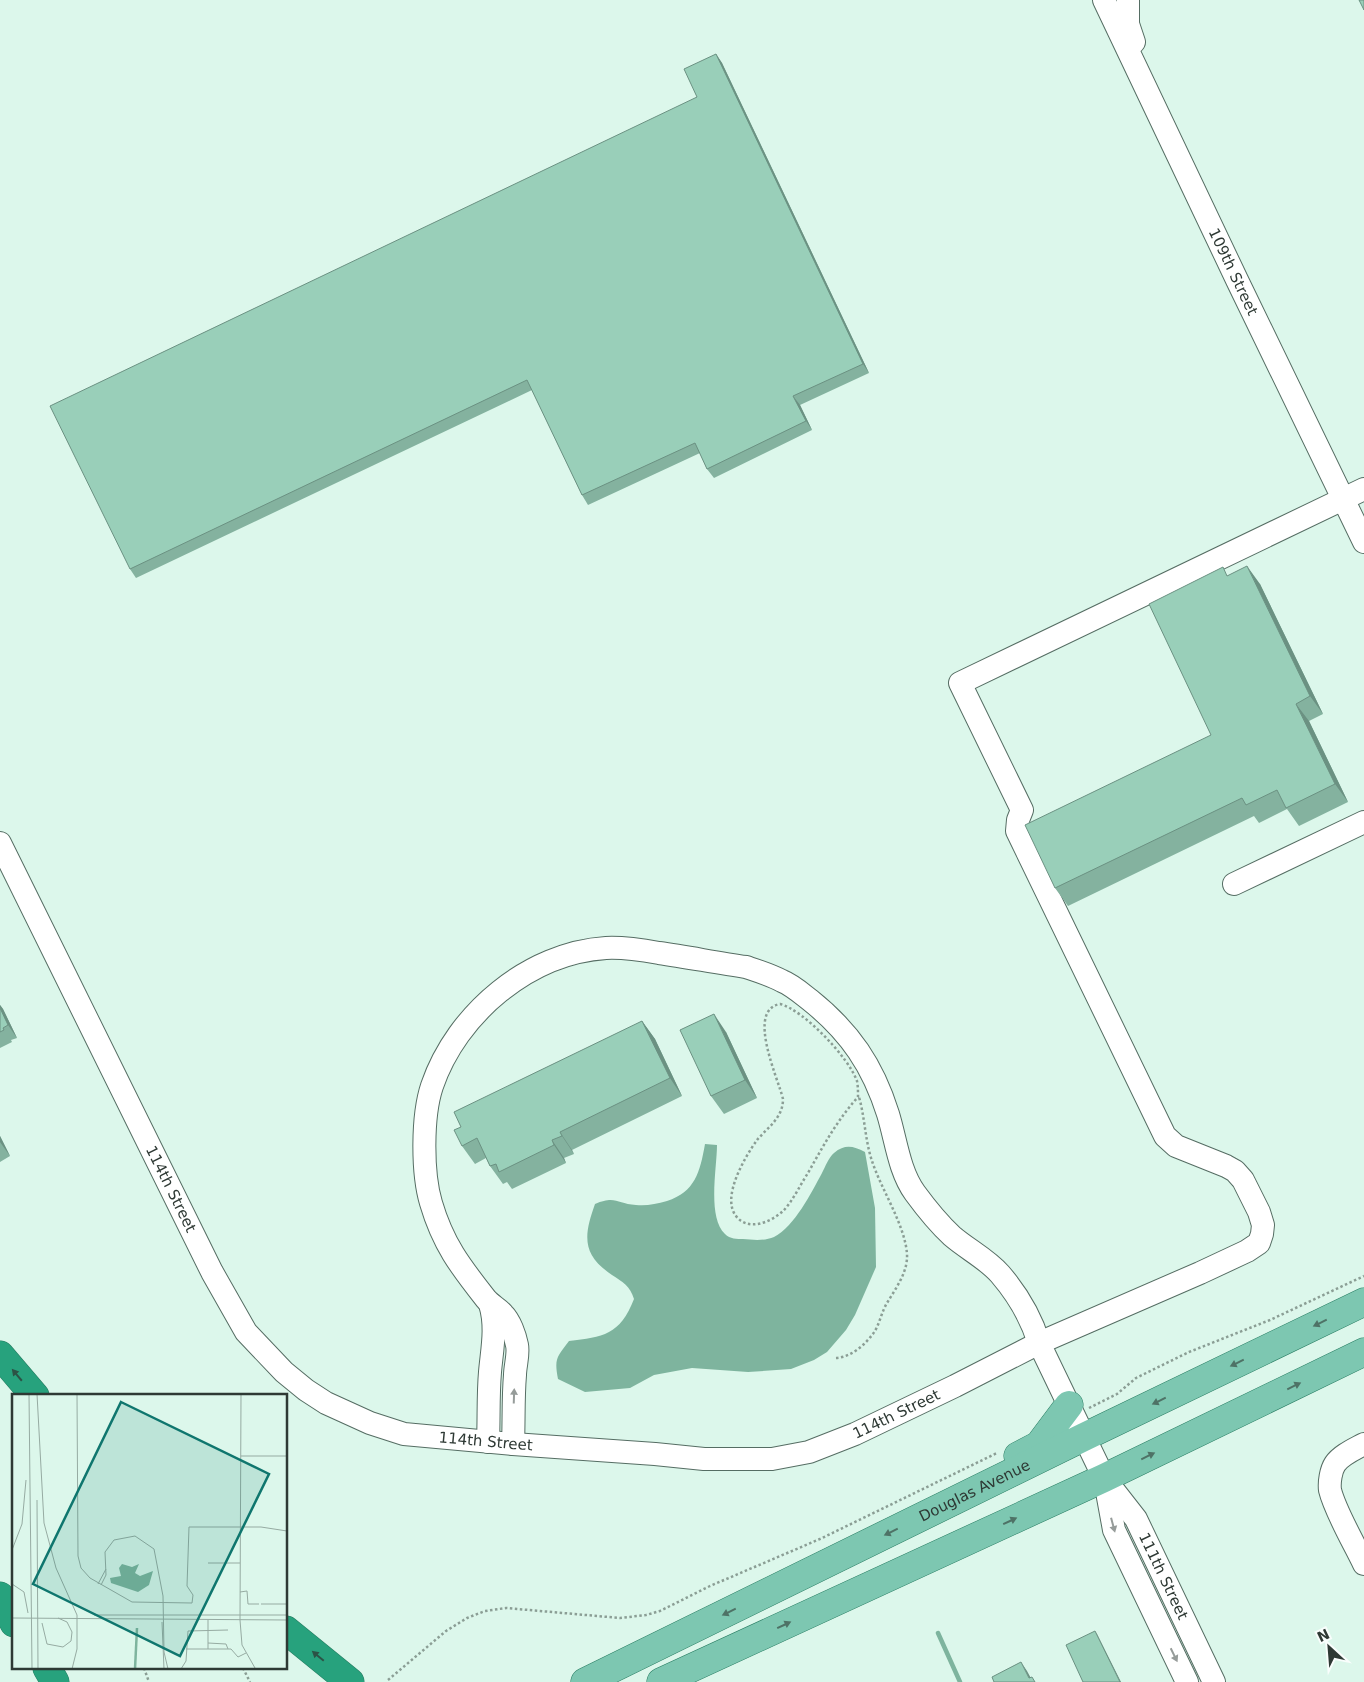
<svg xmlns="http://www.w3.org/2000/svg" width="1364" height="1682" font-family="'DejaVu Sans',sans-serif">
<style>
.water{fill:#7eb49e}
.lines{fill:none;stroke-linecap:round;stroke-linejoin:round}
.stream{stroke:#7eb49e;stroke-width:4.5}
.minor-casing{stroke:#556d63;stroke-width:24}
.major-casing{stroke:#297d63;stroke-width:29}
.highway-casing{stroke:#297d63;stroke-width:29}
.path{stroke:#8b9e95;stroke-width:2.5;stroke-dasharray:2.5 2.5;stroke-linecap:butt}
.minor{stroke:#fff;stroke-width:22}
.major{stroke:#7dc7b1;stroke-width:28}
.highway{stroke:#27a27d;stroke-width:28}
.wall{fill:#84b29f}
.shaded-wall{fill:#6b9182}
.building{fill:#99cfb9;stroke:#6b9182}
.oneway{fill:#4e7266}
.oneway2{fill:#2c5346}
.oneway3{fill:#969c9a}
.labels{text-anchor:middle;stroke-width:4.5;stroke-linejoin:round;paint-order:stroke}
.street-label{font-size:15px;fill:#2e3934;stroke:#f9fefc}
.inset-river{fill:none;stroke:#7eb49e;stroke-width:2.5}
.inset-road{fill:none;stroke:#96aba2;stroke-width:1}
.view{fill:#0f766e;fill-opacity:0.15;stroke:#0f766e;stroke-width:2.5}
.inset-edge{fill:none;stroke:#2e3934;stroke-width:2.5}
</style>
<rect width="100%" height="100%" fill="#dcf7eb"/>
<path class="water" d="M705 1144 717 1145C717 1168 707 1217 725 1234 730 1239 737 1239 743 1239 753 1240 765 1241 774 1237 795 1226 811 1193 822 1173 825 1167 829 1157 834 1153 845 1144 853 1146 865 1152L875 1208 876 1267 855 1315 846 1330 827 1352 814 1360 791 1369 748 1372 692 1368 654 1375 630 1388 585 1392 558 1379C554 1358 557 1357 569 1341 603 1337 620 1335 634 1299 630 1286 623 1282 612 1275 581 1254 584 1235 595 1204 616 1195 617 1204 636 1205 647 1206 656 1204 667 1201 695 1192 700 1172 705 1144Z"/>
<g class="lines">
<path class="stream" d="M938 1633 960 1682"/>
<g class="minor-casing">
<g id="minor">
<path id="s1" d="M1104 0 1237 280 1364 542"/>
<path d="M1128 0V24L1134 42"/>
<path id="s2" d="M0 843 212 1272 246 1332 284 1372 306 1390 326 1403 370 1423 404 1434 513 1444 655 1454 704 1459H772L809 1452 855 1434 955 1386 1039 1343 1200 1273 1247 1251 1259 1243 1262 1234 1263 1225 1259 1212 1243 1180 1235 1171 1226 1166 1176 1146 1165 1136 1017 831 1018 820 1022 810 960 683 1364 489"/>
<path d="M1234 884 1364 822"/>
<path d="M488 1442C489 1419 488 1395 490 1372 492 1349 497 1327 490 1304"/>
<path id="s3" d="M513 1444C514 1421 513 1398 515 1375 515 1366 519 1354 517 1345 515 1335 510 1321 503 1314 498 1308 491 1305 486 1299 460 1266 443 1244 431 1203 422 1173 422 1116 432 1086 457 1013 529 953 606 948 624 947 642 950 659 953 688 957 717 963 746 967 758 971 771 975 782 981 792 985 801 993 810 1000 850 1032 873 1066 888 1114 896 1140 899 1171 915 1193 926 1208 938 1223 952 1236 967 1249 987 1259 1000 1274 1018 1295 1031 1317 1039 1343L1104 1478 1136 1519 1214 1682"/>
<path d="M1364 1444C1355 1449 1341 1455 1335 1464 1331 1470 1329 1482 1330 1490 1335 1511 1354 1543 1364 1564"/>
<path d="M1105 1481 1114 1530 1187 1682"/>
</g>
</g>
<g class="major-casing">
<g id="major">
<path d="M1018 1456 1039 1445 1069 1405"/>
<path id="s4" d="M585 1682 1084 1437 1364 1302"/>
<path d="M661 1682 1104 1478 1364 1352"/>
</g>
</g>
<g class="highway-casing">
<path id="highway" d="M0 1355 35 1396
M0 1596 14 1623
M286 1630 350 1682
M47 1668 55 1682"/>
</g>
<path class="path" d="M780 1004C804 1010 849 1058 857 1081 858 1086 858 1091 858 1097 838 1119 823 1146 808 1173 800 1185 793 1201 783 1211 771 1222 748 1232 736 1216 721 1197 745 1157 757 1140 768 1127 783 1118 783 1099 778 1078 746 1010 780 1004Z
M836 1358C852 1357 866 1344 875 1331 880 1322 882 1311 887 1303 896 1288 908 1272 907 1254 905 1225 881 1189 872 1161 865 1140 865 1118 859 1097
M1089 1408 1117 1394 1136 1378 1189 1352 1270 1320 1364 1276
M144 1668 149 1682
M243 1668 250 1682
M388 1680 446 1631 467 1618 485 1611 506 1608 620 1618 646 1615 660 1611 710 1586 820 1539 997 1453"/>
<use href="#minor" class="minor"/>
<use href="#major" class="major"/>
<use href="#highway" class="highway"/>
</g>
<path class="wall" d="M716 54 722 63 869 373 800 405 812 430 714 478 707 469 700 453 588 505 582 495 532 390 136 578 130 569 697 97Z
M1228 575 1260 584 1323 714 1309 721 1348 802 1299 826 1287 809 1259 823 1254 816 1068 906 1055 888 1211 735Z
M0 1005 3 1009 17 1038 11 1040 12 1042 0 1048Z
M642 1021 655 1039 682 1096 572 1150 574 1154 564 1158 566 1163 512 1189 507 1182 503 1184 490 1166 486 1158 475 1164 462 1146 461 1127Z
M726 1032 757 1098 724 1114 711 1096Z
M0 1136 10 1156 0 1162Z"/>
<path class="shaded-wall" d="M716 54 722 63 869 373 863 364Z
M793 396 800 405 812 430 806 421Z
M1247 566 1260 584 1323 714 1310 696Z
M1296 704 1309 721 1348 802 1335 784Z
M0 1005 3 1009 17 1038 8 1025 0 1008Z
M714 1014 726 1032 757 1098 745 1080Z
M642 1021 655 1039 682 1096 670 1078Z
M560 1132 572 1150 574 1154 562 1136Z
M0 1136 10 1156 0 1142Z
M552 1140 564 1158 566 1163 554 1145Z
M1095 1631 1097 1634 1121 1682H1120Z
M1021 1662 1027 1671 1033 1682 1029 1678Z"/>
<path class="building" d="M1359 0H1364V10Z
M716 54 863 364 793 396 806 421 707 469 695 443 582 495 527 380 130 569 50 406 697 97 684 69Z
M1247 566 1310 696 1296 704 1335 784 1286 808 1277 790 1246 805 1242 798 1055 888 1025 825 1211 735 1149 604 1223 567 1227 576Z
M0 1008 8 1025 3 1028 4 1030 0 1032Z
M714 1014 745 1080 711 1096 680 1030Z
M642 1021 670 1078 560 1132 562 1136 552 1140 554 1145 499 1172 496 1164 490 1166 477 1138 462 1146 454 1130 461 1127 454 1112Z
M1095 1631 1120 1682H1083L1066 1645Z
M1021 1662 1029 1678 1032 1677 1035 1682H994L992 1677Z"/>
<defs><path id="oneway-solid" d="M-6-.8H1V-3.2L6.5 0L1 3.2V.8H-6Z" transform="scale(1.25)"/></defs>
<g class="oneway">
<use href="#oneway-solid" transform="translate(1320 1323) rotate(154)"/>
<use href="#oneway-solid" transform="translate(1237 1363) rotate(154)"/>
<use href="#oneway-solid" transform="translate(1294 1386) rotate(-26)"/>
<use href="#oneway-solid" transform="translate(1159 1401) rotate(154)"/>
<use href="#oneway-solid" transform="translate(1148 1456) rotate(-26)"/>
<use href="#oneway-solid" transform="translate(1010 1521) rotate(-25)"/>
<use href="#oneway-solid" transform="translate(891 1532) rotate(154)"/>
<use href="#oneway-solid" transform="translate(729 1612) rotate(154)"/>
<use href="#oneway-solid" transform="translate(784 1625) rotate(-25)"/>
</g>
<g class="oneway2">
<use href="#oneway-solid" transform="translate(17 1375) rotate(-130)"/>
<use href="#oneway-solid" transform="translate(318 1656) rotate(-140)"/>
</g>
<g class="oneway3">
<use href="#oneway-solid" transform="translate(514 1396) rotate(-88)"/>
<use href="#oneway-solid" transform="translate(1113 1525) rotate(75)"/>
<use href="#oneway-solid" transform="translate(1174 1655) rotate(64)"/>
</g>
<g class="labels">
<g class="street-label">
<text dy="5" stroke="none"><textPath href="#s1" startOffset="301">109th Street</textPath></text>
<text dy="5" stroke="none"><textPath href="#s2" startOffset="386">114th Street</textPath></text>
<text dy="5" stroke="none"><textPath href="#s2" startOffset="1241">114th Street</textPath></text>
<text dy="5" stroke="none"><textPath href="#s2" startOffset="821">114th Street</textPath></text>
<text dy="5" stroke="none"><textPath href="#s4" startOffset="434">Douglas Avenue</textPath></text>
<text dy="5" stroke="none"><textPath href="#s3" startOffset="1522">111th Street</textPath></text>
</g>
</g>
<g transform="translate(12 1394)">
<rect width="275" height="275" fill="#dcf7eb"/>
<path d="M110 170 120 173 127 170 123 179 128 182 141 177 137 191 126 198 99 189 98 184 109 182 107 174Z" fill="#7eb49e"/>
<path class="inset-river" d="M123 275 125 234"/>
<path class="inset-road" d="M17 0 20 275M25 0 32 129 44 174 65 221V255L60 275M65 0 66 162 69 174 78 184 120 208 180 209 181 201 175 192 177 133H249L275 137M229 0 228 226 230 251 243 274M229 62H275M25 106 26 275M0 156 10 130 14 86M196 169H228M0 190 12 198 16 219M86 190 94 175M89 191 94 181 93 158 102 146 123 142 142 155 151 202 152 258 156 275M228 198 235 197 236 210H247M249 210H275M82 221H275M0 224 275 226M196 226V255M150 228 152 275M30 229 35 250 51 253 59 247 60 238 55 228 46 224M196 249 214 250 216 255M174 255H219L226 263 234 259M169 275 174 267 176 237 216 236"/>
<path class="view" d="M109 8 257 80 168 262 21 190Z"/>
<rect width="275" height="275" class="inset-edge"/>
</g>
<g transform="translate(1329 1647) rotate(334)" stroke="#f9fefc" stroke-width="4" paint-order="stroke">
<path d="M0-4L9 19L0 12L-9 19Z" fill="#2e3934"/>
<text y="-8" font-size="14" font-weight="bold" text-anchor="middle" fill="#2e3934">N</text>
</g>
</svg>
